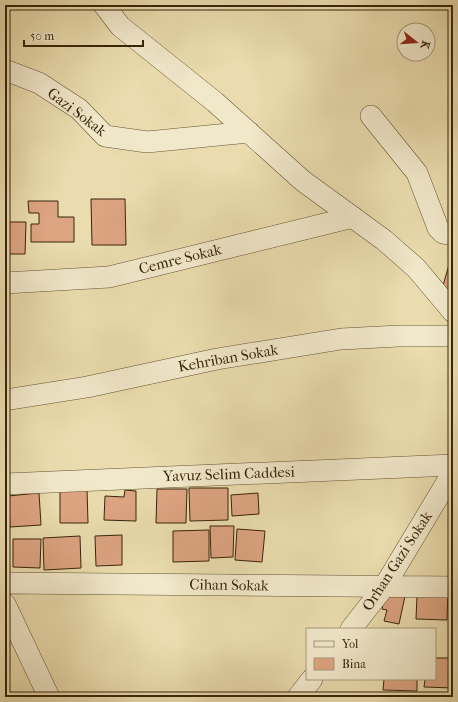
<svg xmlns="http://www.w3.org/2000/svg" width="458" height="702" font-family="'IM FELL French Canon',serif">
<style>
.building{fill:#dda482;stroke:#39250a}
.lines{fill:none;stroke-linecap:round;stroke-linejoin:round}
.minor-casing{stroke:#655333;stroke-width:22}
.minor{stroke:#f1e8ca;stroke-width:21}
.labels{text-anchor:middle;stroke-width:3;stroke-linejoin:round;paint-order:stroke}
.street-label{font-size:15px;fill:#39250a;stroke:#f1e8ca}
</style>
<rect width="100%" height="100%" fill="#eadcae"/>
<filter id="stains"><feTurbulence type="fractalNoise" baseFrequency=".005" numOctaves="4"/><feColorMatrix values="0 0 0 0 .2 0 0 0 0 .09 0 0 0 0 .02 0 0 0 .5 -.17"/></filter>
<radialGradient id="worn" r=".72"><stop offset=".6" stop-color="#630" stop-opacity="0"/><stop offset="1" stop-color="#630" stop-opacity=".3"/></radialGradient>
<path class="building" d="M91 199H125L126 245H92Z
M28 201H58V217H74V242H31V224H39V213H29Z
M5 222H26L25 254H5Z
M453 251V293L442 289Z
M189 488H228V520L190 521Z
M60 489H87L88 523H60Z
M157 489H187L186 523H156Z
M125 490 136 491V521L104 520 105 496 124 497Z
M39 493 41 525 10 527 8 496Z
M258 493 259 514 232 516 231 495Z
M210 526H234L233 557 211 558Z
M237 529 265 531 262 562 235 560Z
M209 530V561L173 562V531Z
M122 535V565L96 566 95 536Z
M80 536 81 568 44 570 43 538Z
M13 539H41L40 568 13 567Z
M448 590 447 620 416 619 417 596Z
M388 593 405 596 399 624 384 621 387 610 382 609 384 600Z
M435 658H453V688L424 687 425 679H435Z
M384 679H417V691L383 690Z"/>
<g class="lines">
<g class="minor-casing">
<path id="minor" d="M104 5 120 26 215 102 303 181 384 240 416 268 453 312
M5 70 39 83 79 109 105 136 147 142 249 132
M371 116 417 173 438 228 443 233 453 235
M5 283 109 277 353 217
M5 400 87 387 217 359 341 339 399 336H453
M5 484 453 465
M5 583 453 587
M5 604 49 697
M351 629 384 587 453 472
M298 697 312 679"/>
</g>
<use href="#minor" class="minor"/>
</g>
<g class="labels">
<g class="street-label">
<text transform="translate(77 112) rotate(37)" y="5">Gazi Sokak</text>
<text transform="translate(180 259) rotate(-14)" y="5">Cemre Sokak</text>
<text transform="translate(228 358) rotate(-10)" y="5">Kehriban Sokak</text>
<text transform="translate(229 474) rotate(-2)" y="5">Yavuz Selim Caddesi</text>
<text transform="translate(397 561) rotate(-57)" y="5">Orhan Gazi Sokak</text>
<text transform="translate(229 585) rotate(1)" y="5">Cihan Sokak</text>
</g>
</g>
<rect width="458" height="702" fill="none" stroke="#eadcae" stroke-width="20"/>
<rect x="6" y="6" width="446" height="690" fill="none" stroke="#39250a" stroke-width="2"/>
<rect x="10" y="10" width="438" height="682" fill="none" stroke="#39250a"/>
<rect x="306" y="628" width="130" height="52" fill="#f1e8ca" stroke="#a79a7d"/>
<rect x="314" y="641" width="20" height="6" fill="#f1e8ca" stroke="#a79a7d"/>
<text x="342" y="648" font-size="12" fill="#39250a">Yol</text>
<rect x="314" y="658" width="20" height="12" fill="#dda482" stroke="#a79a7d"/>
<text x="342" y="668" font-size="12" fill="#39250a">Bina</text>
<g transform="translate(416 42) rotate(107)"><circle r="19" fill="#f1e8ca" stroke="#a79a7d"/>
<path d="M0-3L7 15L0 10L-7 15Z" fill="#8f2418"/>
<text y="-6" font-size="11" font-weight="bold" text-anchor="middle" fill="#39250a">K</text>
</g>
<path d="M24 40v6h119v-6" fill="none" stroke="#39250a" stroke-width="2"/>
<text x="30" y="40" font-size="12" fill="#39250a" stroke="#f1e8ca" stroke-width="3" paint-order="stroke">50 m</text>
<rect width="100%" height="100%" filter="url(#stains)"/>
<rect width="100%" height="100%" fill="url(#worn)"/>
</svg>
